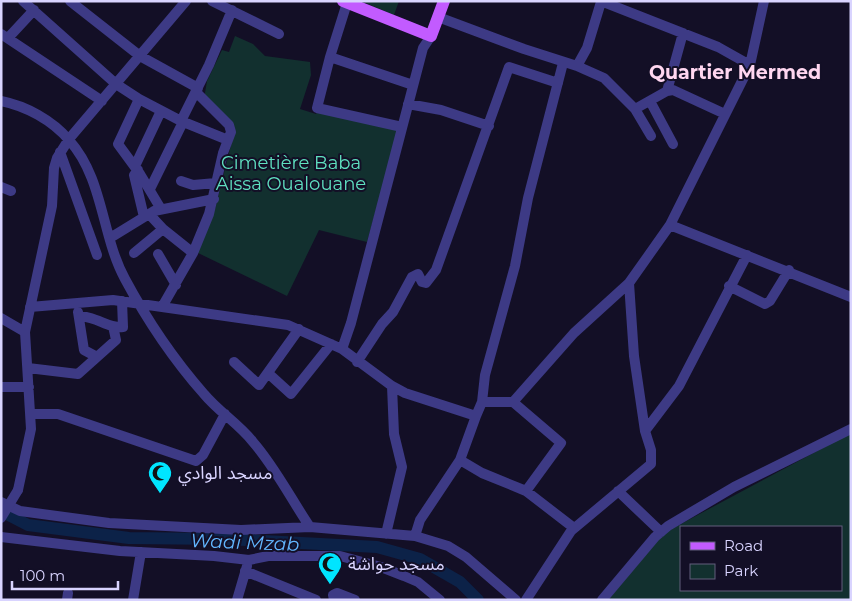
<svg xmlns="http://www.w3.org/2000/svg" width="852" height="601" font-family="Montserrat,'Noto Sans Arabic',sans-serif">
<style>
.green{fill:#12302f;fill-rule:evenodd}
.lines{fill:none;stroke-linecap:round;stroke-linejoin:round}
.river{stroke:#0c2248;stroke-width:12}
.minor{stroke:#3d3a85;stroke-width:10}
.major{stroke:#c25bff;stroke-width:12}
.minor-bridge{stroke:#3d3a85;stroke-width:10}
.labels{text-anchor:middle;stroke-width:4;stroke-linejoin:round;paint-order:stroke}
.park-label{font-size:18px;fill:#5fe0c0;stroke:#130f26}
.poi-label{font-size:18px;fill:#d9d4ff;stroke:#130f26;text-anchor:start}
.neighbourhood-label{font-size:19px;font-weight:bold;fill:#ffd6f0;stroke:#130f26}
.water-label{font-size:19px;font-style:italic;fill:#62b6ff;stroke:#130f26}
</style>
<rect width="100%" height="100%" fill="#130f26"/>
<path class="green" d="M361 1H399L394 15Z
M235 36 253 44 265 56 310 62 311 75 300 109 316 114 318 110 399 127 367 242 319 230 287 296 196 252 215 209 235 129 204 99 207 81 222 50 229 52Z
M851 433V600H608L664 533ZM681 527H841V590H681Z"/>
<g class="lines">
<path class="river" d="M1 511 28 525 129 538 226 539 377 547 420 559 460 582 478 600"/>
<path class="minor" d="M23 1 116 84 139 99 181 121 209 65 232 10
M70 1 140 56 198 88
M212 1 279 34
M601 1 718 47 750 65
M764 1 750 65 670 225 851 297
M347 3 330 57 317 108 402 127
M438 17 524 49 577 66 587 48 601 2
M1 34 102 101
M8 38 34 10
M330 57 413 85
M577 66 604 78 635 109 667 91 673 90 725 114
M667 91 683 33
M139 99 118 144 140 174 161 209
M1 101C26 106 52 120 69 140 104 179 101 235 125 279 147 320 174 360 204 394 219 412 239 424 253 442 275 467 291 499 310 527
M650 101 673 144
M408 104 441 110 489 126
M635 109 651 136
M181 121 228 140
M60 152 97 255
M135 166 161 111
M138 170 134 175 144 217
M181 181 193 185 216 183
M1 187 11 191
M150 189 183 122
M149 214 163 229 193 253
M110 238 154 211 214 199
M134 253 163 229
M158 254 176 285
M729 286 765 304 770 301 789 270
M30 307 113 300 288 325 342 349 392 386 405 393 476 416 482 402H513L561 443 526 491
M162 307 193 253 209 214 223 153 231 132 229 125 196 92
M78 312 84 350 97 357
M79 317C95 315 108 329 123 327L122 301
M1 318 25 332
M342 349 351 323 423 48 431 36
M234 362 259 385 299 329
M357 362 382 324 393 312 412 277 418 274 422 282 426 283 436 270 509 67 558 83
M28 368 78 374 116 340 113 326
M269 374 291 394 331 344
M1 387H29
M482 402 485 375 515 266 528 198 563 63
M513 402 574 333 629 283
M31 414H58L196 461 203 455 225 414
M645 431 679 386 747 255
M460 460 482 473 526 491 574 528
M18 490 31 429 25 332 52 206 54 168 57 158 69 139 186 1
M618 491 661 532
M1 502 20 511 109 523 241 530 310 527 415 536 448 546 466 557 516 600
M386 534 402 467 394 434 392 386
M415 536 420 520 460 460 476 416
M1 537 120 551 214 556 249 560 268 556H340L381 567 404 576 418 582 440 600
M245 571 316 600
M67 600 68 593
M133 600 141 552
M237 600 247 566
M334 600 333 595 337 593 355 600
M526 600 571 531 651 464V450L645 431 634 356 629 283 670 225
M602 600 655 537 668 526 734 487 851 429"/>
<path class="major" d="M343 1 431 36 444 1"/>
<path class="minor-bridge" d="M1 518 18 490"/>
</g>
<defs>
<g id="mosque-pin" transform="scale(1.25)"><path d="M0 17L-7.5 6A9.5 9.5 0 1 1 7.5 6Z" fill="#00e5ff" stroke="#130f26"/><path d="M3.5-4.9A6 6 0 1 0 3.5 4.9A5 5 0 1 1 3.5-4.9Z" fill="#111"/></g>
</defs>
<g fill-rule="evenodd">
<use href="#mosque-pin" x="160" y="473"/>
<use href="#mosque-pin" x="330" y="564"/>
</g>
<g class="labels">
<g class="park-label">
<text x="291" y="169">Cimetière Baba<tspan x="291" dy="21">Aissa Oualouane</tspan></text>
</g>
<g class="poi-label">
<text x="178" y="479">مسجد الوادي</text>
<text x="348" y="570">مسجد حواشة</text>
</g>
<g class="neighbourhood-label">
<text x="735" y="79">Quartier Mermed</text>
</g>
<g class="water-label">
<text transform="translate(245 542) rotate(2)" y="7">Wadi Mzab</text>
</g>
</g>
<rect width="852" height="601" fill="none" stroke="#d9d4ff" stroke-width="5"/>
<rect x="680" y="526" width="162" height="65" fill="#130f26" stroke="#625e7d"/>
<rect x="690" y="542" width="25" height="8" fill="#c25bff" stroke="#625e7d"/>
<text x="724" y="551" font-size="15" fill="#d9d4ff">Road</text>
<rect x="690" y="564" width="25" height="15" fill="#12302f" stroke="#625e7d"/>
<text x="724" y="576" font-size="15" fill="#d9d4ff">Park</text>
<path d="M12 581v8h106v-8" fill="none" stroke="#d9d4ff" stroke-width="2.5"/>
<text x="20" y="581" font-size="15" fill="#d9d4ff" stroke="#130f26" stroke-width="4" paint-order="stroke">100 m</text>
</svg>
